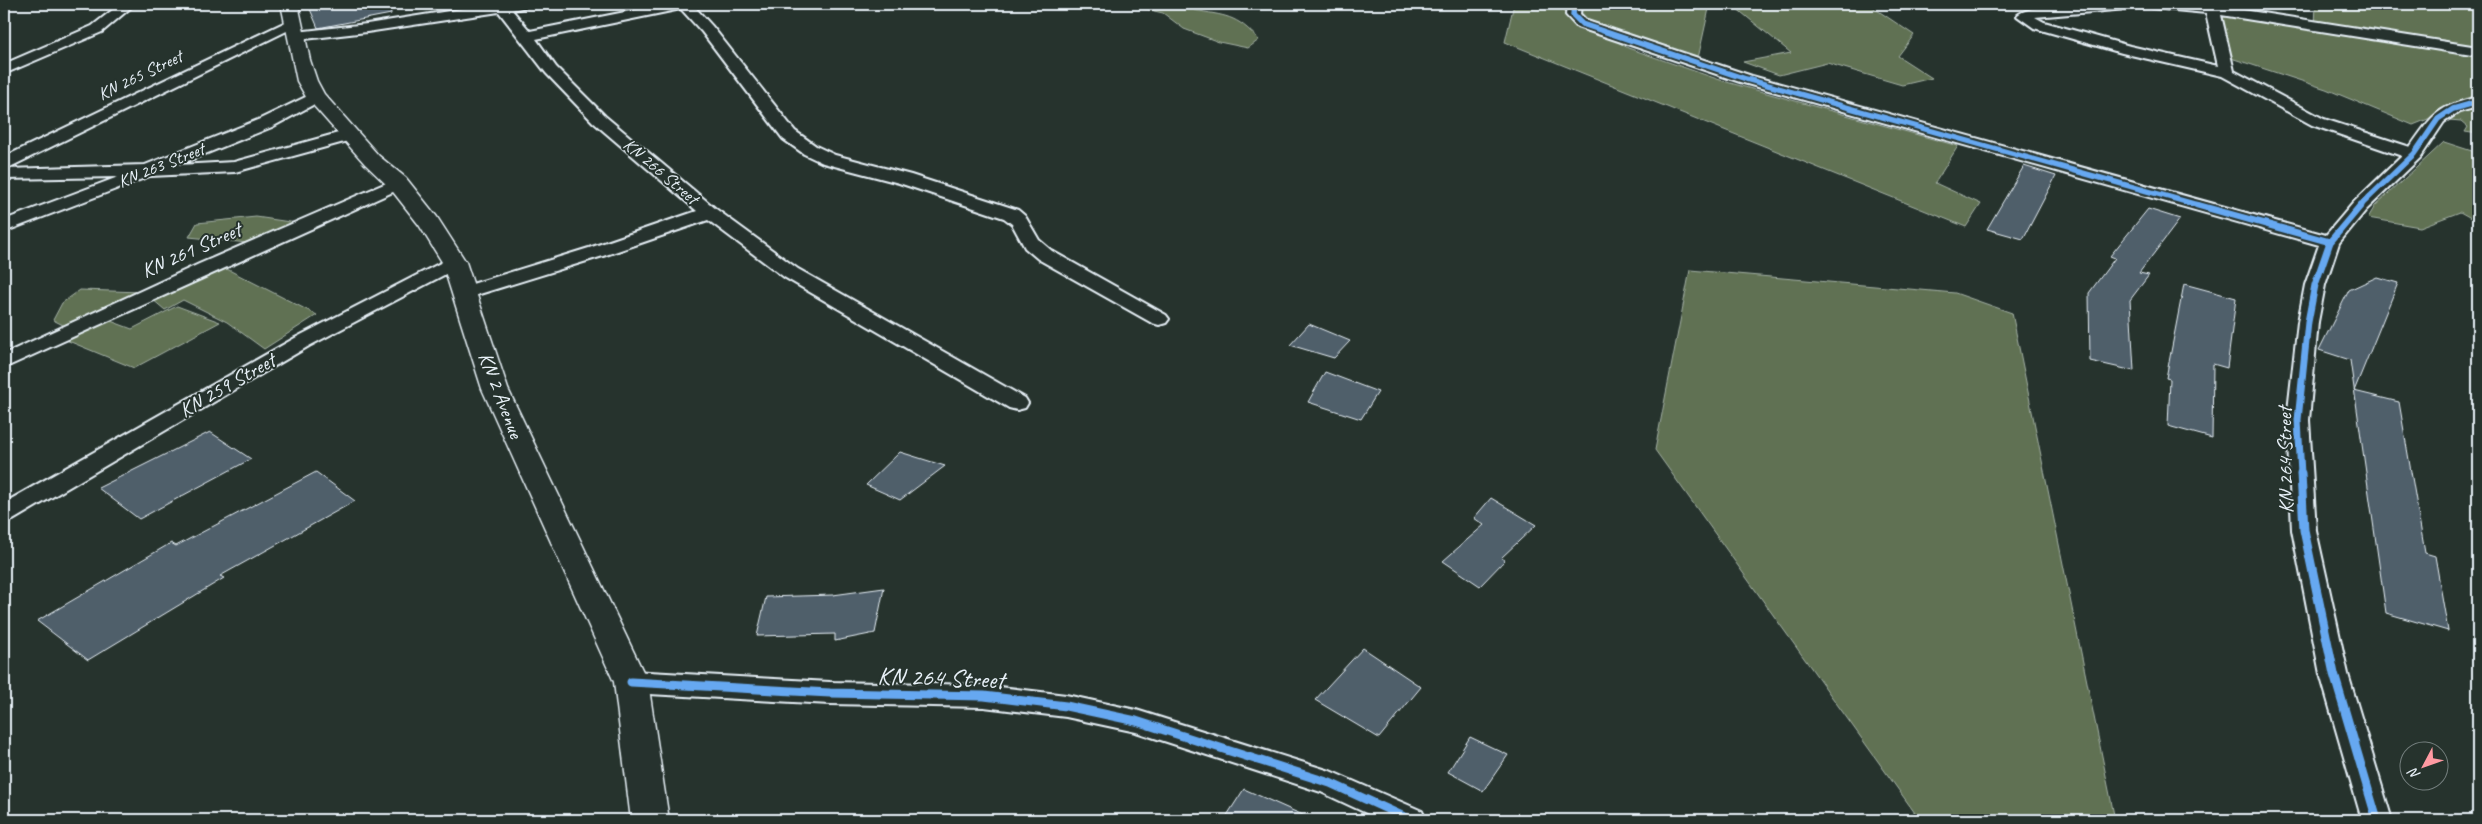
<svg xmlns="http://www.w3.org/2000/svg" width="2482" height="824" font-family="Caveat,sans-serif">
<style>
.green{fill:#607153;stroke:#a4b1a6}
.building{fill:#505f6b;stroke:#e8f1f8}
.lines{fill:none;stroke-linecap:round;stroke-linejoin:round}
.street-casing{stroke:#e8f1f8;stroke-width:4}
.secondary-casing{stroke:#e8f1f8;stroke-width:3}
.street{fill:#26332d;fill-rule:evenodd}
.secondary{fill:#26332d;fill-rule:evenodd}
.cycleway-far2-casing{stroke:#26332d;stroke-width:8}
.cycleway-far1-casing{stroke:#26332d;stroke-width:10}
.cycleway-casing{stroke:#26332d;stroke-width:12}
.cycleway-far2{stroke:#66a8f1;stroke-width:5.5}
.cycleway-far1{stroke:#66a8f1;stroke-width:7}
.cycleway{stroke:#66a8f1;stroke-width:9}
.labels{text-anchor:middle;stroke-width:4;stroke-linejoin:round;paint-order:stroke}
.far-street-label{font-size:18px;fill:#e8f1f8;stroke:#26332d}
.street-label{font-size:21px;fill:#e8f1f8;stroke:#26332d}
.near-street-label{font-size:25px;fill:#e8f1f8;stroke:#26332d}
</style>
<rect width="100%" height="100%" fill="#26332d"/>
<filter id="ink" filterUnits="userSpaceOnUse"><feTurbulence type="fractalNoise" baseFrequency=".02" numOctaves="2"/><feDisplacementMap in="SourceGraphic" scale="10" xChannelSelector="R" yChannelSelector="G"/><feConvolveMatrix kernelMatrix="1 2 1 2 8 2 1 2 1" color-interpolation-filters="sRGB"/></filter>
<g filter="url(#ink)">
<path class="green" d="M1145 4H1189L1194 10C1225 16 1236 14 1259 40L1248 48 1219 42 1184 29 1163 13 1141 8Z
M1514 4H1710L1697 63 1578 18 1628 48 1723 81 1958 146 1935 183 1981 204 1966 227 1505 42Z
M1735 4H1868L1914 35 1898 56 1932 78 1902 85 1827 63 1779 75 1743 62 1791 53 1736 8Z
M2316 4H2478V47L2414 37 2315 26Z
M2212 14 2478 54V102L2468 103 2413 125 2326 89 2228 57Z
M2475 107 2478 108V134L2465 132 2468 127 2461 121 2449 120 2455 114Z
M2444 142 2478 153V222L2460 212 2420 227 2368 218 2375 206Z
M256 217 297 223 248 243 189 237 197 223Z
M221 266 317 315 264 349 227 322 183 300 165 310 152 299Z
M1690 270 1955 293 2012 313 2115 820H1920L1655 450Z
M80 290 142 292 65 326 53 320 62 303Z
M177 306 220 322 134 368 66 340 108 320 132 329Z"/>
<path class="building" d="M318 4H390L391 14 318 28 310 9 320 7Z
M2024 166 2056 176 2023 239 1987 229Z
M2148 209 2180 219 2139 273 2149 275 2130 300 2134 371 2090 361 2089 293 2115 258 2110 256Z
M2377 277 2398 283 2354 391 2399 402 2425 553 2435 556 2448 631 2386 613 2350 360 2319 350 2349 290Z
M2184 284 2236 298 2227 368 2213 364 2212 438 2168 426 2170 379 2166 378Z
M1309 324 1350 341 1334 358 1290 345Z
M1325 372 1378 392 1361 419 1308 402Z
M210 432 251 459 139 519 98 488Z
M900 452 945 466 900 500 866 485Z
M316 472 355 501 220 576 224 578 88 660 37 621 171 543 176 546Z
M1491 498 1536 525 1501 558 1505 560 1480 586 1443 561 1484 525 1474 518Z
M884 588 875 633 835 641V634L757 636 766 597 833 595Z
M1363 648 1421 687 1379 738 1315 700Z
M1470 737 1508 755 1483 791 1448 772Z
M1244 789 1314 820H1224Z"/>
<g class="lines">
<g class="street-casing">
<path id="street" d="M120 4H135L102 32 4 74V64L92 26Z
M493 4H529L527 7 512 10 530 31 665 4H692L712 26 795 131 816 146 835 155 911 175 1018 210 1025 216 1039 240 1052 251 1166 315 1169 319 1166 323 1159 325 1152 323 1038 259 1025 248 1012 224 1004 218 899 183 823 163 804 154 783 139 702 32 681 9 536 39 556 67 605 116 716 209 798 269 1025 398 1028 403 1025 408 1017 410 1009 408 784 277 708 220 603 256 470 297 463 299 456 297 453 293 456 289 589 248 697 211 593 122 546 73 499 12 367 32 296 40 289 36 296 32 367 24Z
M1567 4H1581L1580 14 1587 21 1752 76 2326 235 2354 202 2402 156 2312 125 2222 76 2122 53 2034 28 2017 16C2028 1 2123 4 2145 4L2138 8 2035 17 2044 22 2130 46 2218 66 2206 13 2153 8 2146 4H2218V6L2478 47V56L2221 15 2234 71 2324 119 2410 147C2433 114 2438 106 2478 97V107L2459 112 2444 122 2420 158 2366 210 2339 243 2325 285 2318 322 2309 420 2316 530 2348 674 2392 820H2362L2320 674 2292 530 2287 420 2298 322 2305 285 2319 245 1740 82 1577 27 1566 15Z
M294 18 301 22 299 25 6 169 145 165 260 119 316 92 324 97 322 100 272 127 178 165 234 162 349 130 355 131 357 135 355 139 235 172 150 176 4 232V220L118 177 4 179V157Z
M398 178 404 179 407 183 404 187 4 368V354L199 264Z
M454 256 461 258 464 262 461 266 309 346 13 520 4 522V503L295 338Z
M631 671 830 682 984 685 1066 695 1136 710 1330 771 1422 811 1426 820H1381L1321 792 1136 732 1066 717 984 707 830 704 631 693 621 690 617 682 621 674Z"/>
</g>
<g class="secondary-casing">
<path id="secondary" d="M281 4H298L310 60 317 81 324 94 379 156 406 178 437 217 466 262 508 389 648 682 669 820H631L614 682 482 389 442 262 419 225 390 188 365 164 306 97 297 81Z"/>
</g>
<use href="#street" class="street"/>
<use href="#secondary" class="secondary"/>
<g class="cycleway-far2-casing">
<path id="cycleway-far2" d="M1574 4 1573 15 1582 24 1746 79 2201 206
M2360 206 2414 154 2438 119 2453 109 2478 102"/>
</g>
<g class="cycleway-far1-casing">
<path id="cycleway-far1" d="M2197 205 2330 242
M2301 474 2298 420 2308 322 2315 285 2330 242 2361 205"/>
</g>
<g class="cycleway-casing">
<path id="cycleway" d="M2301 473 2304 530 2334 674 2377 820
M631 682 830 693 984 696 1066 706 1136 721 1330 783 1411 820"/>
</g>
<use href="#cycleway-far2" class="cycleway-far2"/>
<use href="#cycleway-far1" class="cycleway-far1"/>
<use href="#cycleway" class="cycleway"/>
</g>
</g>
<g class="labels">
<g class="far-street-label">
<text transform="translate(140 75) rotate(-26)" y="6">KN 265 Street</text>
<text transform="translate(161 165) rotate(-22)" y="6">KN 263 Street</text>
<text transform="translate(661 171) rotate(40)" y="6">KN 266 Street</text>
</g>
<g class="street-label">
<text transform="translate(191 250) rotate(-24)" y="7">KN 261 Street</text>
<text transform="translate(227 385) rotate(-30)" y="7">KN 259 Street</text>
<text transform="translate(501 395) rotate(69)" y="7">KN 2 Avenue</text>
<text transform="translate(2285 460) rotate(-91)" y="7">KN 264 Street</text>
</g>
<g class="near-street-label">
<text transform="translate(941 677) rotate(2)" y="9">KN 264 Street</text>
</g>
</g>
<rect width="2482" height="824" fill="none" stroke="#26332d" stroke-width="20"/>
<rect x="10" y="10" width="2462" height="804" fill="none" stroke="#e8f1f8" stroke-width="2" filter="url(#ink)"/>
<g transform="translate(2424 766) rotate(229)"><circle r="24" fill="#26332d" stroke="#747f7e"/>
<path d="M0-4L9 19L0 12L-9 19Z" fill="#ff9aa2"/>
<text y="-8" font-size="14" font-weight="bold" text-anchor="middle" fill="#e8f1f8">N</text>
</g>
</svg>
